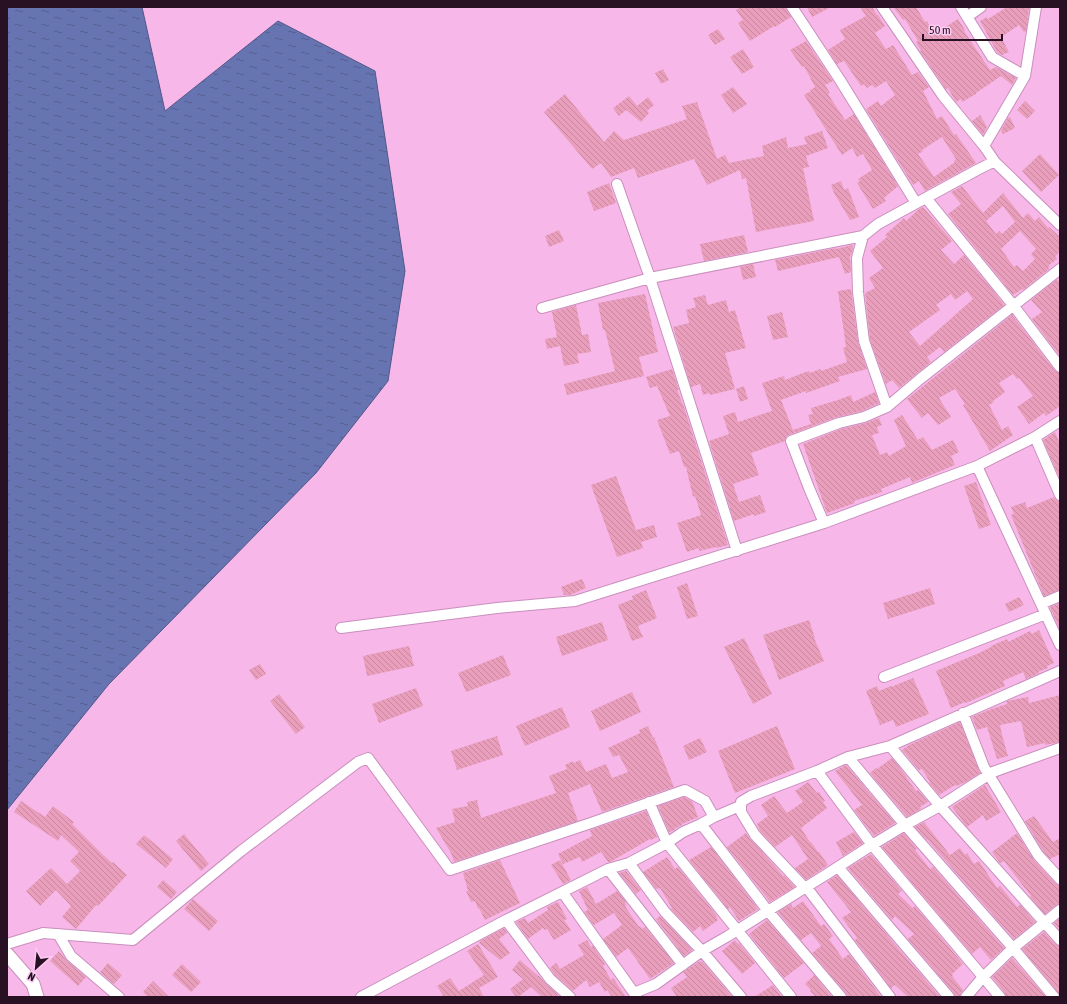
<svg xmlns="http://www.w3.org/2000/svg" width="1067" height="1004" font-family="'Asap Condensed',sans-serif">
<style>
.water{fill:url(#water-ripples);stroke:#545687}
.building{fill:url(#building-back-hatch);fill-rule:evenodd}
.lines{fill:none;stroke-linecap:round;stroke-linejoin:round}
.minor-casing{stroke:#ca8ebd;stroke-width:12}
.tertiary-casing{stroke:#ca8ebd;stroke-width:15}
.minor{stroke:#fff;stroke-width:10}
.tertiary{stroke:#fff;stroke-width:13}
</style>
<defs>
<pattern id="water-ripples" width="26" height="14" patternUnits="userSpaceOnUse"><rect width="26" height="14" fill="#6774b2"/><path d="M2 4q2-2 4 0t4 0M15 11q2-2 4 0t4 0" fill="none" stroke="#555e90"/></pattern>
<pattern id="building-back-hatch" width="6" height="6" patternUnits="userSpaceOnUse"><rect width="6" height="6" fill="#e99ebc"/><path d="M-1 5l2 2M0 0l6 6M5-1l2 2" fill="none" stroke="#c887a1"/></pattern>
</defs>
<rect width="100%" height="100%" fill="#f7b8e9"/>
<path class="water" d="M7 7H142L165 111 278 21 375 71 405 271 388 381 316 473 109 684 7 810Z"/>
<path class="building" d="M740 7H785L791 17 775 27 774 26 750 41 738 23 743 20 736 10Z
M807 7H831L812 17Z
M860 7H872L877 15H878L885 26 875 33 886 49 893 45 912 75 918 72 929 87 923 91 937 119 942 116 954 135 956 134 976 163 925 191 919 181 913 185 866 109 878 101 881 106 895 95 886 81 875 88 872 85 867 88 864 84 861 86 844 61 837 64 828 50 845 39 840 30 866 16ZM942 137 956 159 954 161 955 162 934 177 918 154 923 151 922 150Z
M893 7H916L925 22 927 21 933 32 935 31 936 33 958 19 965 30 964 31 990 70 996 67 1016 78 1012 85 1001 76 976 93V94L962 102 961 99 956 102 948 88 946 89 920 51H921L916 42 918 41 905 19 903 20Z
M1007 7H1029L1028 17 1027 18 1028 19 1026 31 1024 32 1019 25 1001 37 1009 52 1002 55 997 52 980 21 987 17 988 19Z
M718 29 725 39 715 45 708 35Z
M806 41 833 81 825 85 830 93 828 94 845 120 854 114 898 186 884 198 886 201 873 209 857 183 860 181 858 179 872 170 863 154 857 157 852 148 842 155 804 95 811 91 810 90 815 87 804 66 802 67 790 50Z
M743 49 754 67 742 74 730 57Z
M663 69 669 80 661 84 655 73Z
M733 87 747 104 733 113 721 95Z
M565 94 604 142 614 131 624 140 687 119 682 106 697 102 717 159 725 155 729 163 764 156 762 146 786 137 788 148 807 144 804 137 822 131 828 148 806 156 809 167 803 168 814 221 756 232 746 178 742 179 740 170 707 185 694 159 638 178 634 168 611 177 601 163 592 169 544 112Z
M629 96 637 106 648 97 654 105 647 111 649 113 641 122 626 110 619 116 613 108Z
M1025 101 1035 111 1027 119 1017 110Z
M980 115 987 127 983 135 972 121Z
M1010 117 1015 128 1003 134 1001 130 1008 118Z
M1040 154 1059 175 1041 192 1022 171Z
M841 181 844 190 848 188 859 217 850 220 834 193 831 185Z
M609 183 616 203 594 211 587 192Z
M962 186 983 213 1003 193 1023 218 1028 213 1035 221 1039 217 1048 228 1049 227 1060 237V251L1055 257 1057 259 1049 265 1050 266 1048 267 1049 269 1023 290 1022 289 1015 294V293L1013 295 948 214 961 204 951 192ZM1003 206 1015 222 1002 234 999 231 996 234 986 221ZM1020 231 1036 249 1031 254 1035 259 1023 271 1017 265 1014 267 1001 249Z
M923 207 952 241 941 250 954 264 964 255 1003 303H1002L1004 305 944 352 940 347 927 357 931 362 899 388 892 380 886 384 870 340 865 293 875 288 869 278 883 268 870 251 887 237 885 235 904 218 906 221 919 209ZM967 291 973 299 920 346 909 332 940 310 936 305 951 294 955 300Z
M559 230 564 241 549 247 545 236Z
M744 235 748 252 704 261 700 244Z
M852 245 853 248 851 255H850L851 272 845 274 839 257 778 271 775 260 836 248V249Z
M753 264 756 277 743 280 740 267Z
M1057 279 1060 283V356L1032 319 1042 312 1031 300Z
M851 289 858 342 867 369 838 377 840 381 806 393V391L781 400 793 430 811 424 808 415 813 414 811 408 838 400 851 395 853 402 875 392 879 403 862 411 837 417 789 435 786 437 785 441 751 453 759 475 733 484 739 502 760 495 766 512 754 516V514L734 521 709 441 729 434 723 416 735 412 738 422 772 411 762 383 784 376 785 380 803 373 809 371 810 373 820 369 821 371 847 362 843 348 846 347 838 291Z
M645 294 658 352 639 357 644 376 567 395 564 384 615 371 605 330H603L598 303Z
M705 295 708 305 726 300 729 312 735 310 746 348 725 353 735 389 710 395 709 393 703 395 700 384 691 387 673 327 689 323 686 310 696 307 693 298Z
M576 305 582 335 588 334 591 352 577 354 579 363 564 366 560 346 547 349 545 339 557 337 552 312Z
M782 312 788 337 773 340 767 316Z
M1012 315 1055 371 1060 373V406L1046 416 1044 413 1029 424 1017 407 1033 396 1019 378 1017 379 1013 374 999 383 1005 392 993 401 994 402 989 405 1002 430 1008 426 1013 435 990 451 963 405 965 404 955 389 939 398 951 417 938 425 928 413 922 418 907 399Z
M672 369 679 390H677L684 407 728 545 716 548V547L699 551V548L687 552 677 523 701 515 695 496 693 497 686 467H684L679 451 670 454 657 420 670 416 657 386 650 388 646 377Z
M744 386 748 399 740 402 736 389Z
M902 415 918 440 923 437 932 450 953 440 959 452 951 456 955 465 912 483 910 477 881 489 882 492 854 501 855 503 827 513 803 444 841 429 866 423 879 418 882 425 877 427 879 433 872 435 880 455 887 452 889 456 906 446 894 420Z
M1055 432 1060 444V479L1043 440Z
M616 476 636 530 654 525 657 537 641 542 643 548 617 557 591 485Z
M976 482 991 525 979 529 964 486Z
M1054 497 1056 500 1060 501V590L1044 596 1011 515 1014 514 1011 507 1025 502 1027 508Z
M582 579 586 588 570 595H564L561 587Z
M687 583 698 616 687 619 677 587Z
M930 588 935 604 888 619 883 603Z
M646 590 657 618 638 626 643 637 632 641 618 605 633 599 632 596Z
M1019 597 1024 605 1009 612 1005 604Z
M1060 603V630L1050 607Z
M809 620 815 638H814L824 661 779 680 763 635Z
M602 622 608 640 562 656 556 637Z
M1039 630 1054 663 1047 666 1048 668 1038 672 1039 673 1026 679 1023 672 1003 681 1005 686 966 703 965 702 951 708 936 671 979 653 991 647V646L1007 639 1008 642 1030 631 1032 634Z
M744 638 772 694 753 704 724 647Z
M409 646 414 666 367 676 363 656Z
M503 655 511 675 466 692 458 673Z
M260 664 266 674 256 680 249 670Z
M913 678 929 714 896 727 893 720 880 725 866 691 877 686 879 691 891 686V687Z
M416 688 423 706 379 723 372 704Z
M632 692 641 712 600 731 591 711Z
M279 694 305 727 296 734 270 701Z
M1060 695V742L1045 745V743L1027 747 1021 721 1000 725 1002 735 1008 756 997 759 987 727 977 730 972 717 989 710 1007 704V701L1028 697 1029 703Z
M562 707 570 727 525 746 516 726Z
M960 722 980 773 966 782 956 786 955 785 939 795 929 783 930 782 922 769 919 770 902 750 909 745Z
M648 726 653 738 654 737 674 787 602 812 590 784 568 793 578 821 454 862 451 853 436 828 455 822 452 809 468 806 467 802 477 800 481 818 556 793 549 776 567 769 565 765 573 761 574 763 580 760 586 772 606 764 612 778 628 772 619 755 613 757 608 748 640 733 639 730Z
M777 726 795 769 735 793 718 751Z
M497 736 503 755 457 770 451 751Z
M700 738 707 752 689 760 683 746Z
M892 758 907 777H906L916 791 918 790 928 802 920 807 921 809 907 817 870 773 876 768 877 769Z
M846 765 895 823 874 836 854 810 862 805 835 771Z
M808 782 817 793 819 792 825 801 823 802 827 808 801 828 810 842H811L818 852H819L828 865 806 880 795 868 808 859 792 835 775 847 760 831 757 824 768 816 761 805 774 796 787 813 803 802 795 791Z
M985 785 1001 812 986 821 983 815 967 827 952 807Z
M684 797 692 801 698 817 682 824V825L674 829 675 830 669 832 658 806Z
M21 801 45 817 53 806 74 822 72 824 103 855 112 863 113 862 127 875 98 906 96 905 76 929 62 917 71 906 56 890 40 906 26 891 51 868 67 884 80 871 70 861 79 852 61 835 58 841 14 812Z
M646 811 657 837 651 840 650 839 610 862H608L601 852 582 862 580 857 563 864 558 854 592 836 590 830Z
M1034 816 1053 842 1060 838V854L1050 859 1043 851 1025 821Z
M924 822 950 855 960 848 965 855 967 853 974 864 979 861 997 888 1000 886 1017 907 1020 905 1035 922 1014 939 938 852 928 840H927L915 827Z
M854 832 863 843 843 856 836 842Z
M746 833 750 839 775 866 783 876 784 875 795 887 770 902 727 847Z
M904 833 917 849 915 850 930 869 933 867 1004 948 991 960 980 947 972 954 882 847Z
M1017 833 1033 859 1055 883 1060 886V904L1056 905 1045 914 1030 897 1031 896 1004 861 1000 863 992 852Z
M184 834 209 864 201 871 176 841Z
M144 835 173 859 166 868 136 844Z
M711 847 758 909 739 921 730 907 728 909 689 860Z
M871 854 902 891 898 894 913 908 915 906 963 964 952 974 953 975 952 976 963 990 961 993 960 997H955L954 993 908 939 914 934 895 916 892 920 848 868Z
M667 857 675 869 678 867 717 916 716 917 718 920 703 931 700 926 693 932 671 909 672 908 660 888 656 889 643 872Z
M500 860 520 903 485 920 479 908 478 909 475 901 471 902 466 891H468L463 873Z
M560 860 571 880 563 884 551 865Z
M626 871 641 890 636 894 619 873Z
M837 875 898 948 940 997H908L895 985 891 988 855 940 857 938 842 918 851 912 827 882Z
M163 880 177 892 171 899 157 887Z
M587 887 596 904 617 891 626 902 625 903 626 905 625 906 639 927 640 926 642 929 645 927 674 963 650 979 628 948 616 957 603 939 622 925 614 913 594 925 584 912 588 910 579 891Z
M193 899 218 921 209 931 184 909Z
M803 901 821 926 824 924 833 936 829 939 843 959 849 954 881 997H848L846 993 812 953 821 946 811 933 801 940 778 912 791 904 793 908Z
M558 902 567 919 564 920 571 930 554 940 547 929 545 930 543 928 528 939 516 922 525 918 528 923 548 910 547 907Z
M660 916 692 950 684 956 656 919Z
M1060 918V930L1054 923Z
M767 920 804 963 784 978 749 934Z
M504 928 507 933 499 939 510 953 500 960 479 943 480 941Z
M1044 932 1055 944 1060 946V995L1022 949Z
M587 940 591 947 593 946 605 964 603 966 611 980 613 978 626 997H612L607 990 605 992 599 982 590 987 586 980 573 991 555 975 550 968 556 963 560 969 584 955 578 945Z
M735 940 738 944 739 943 755 963 742 974 722 951Z
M478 944 498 977 479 988 484 997H444L437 986 450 978 459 991 484 975 467 951Z
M59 951 67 961 86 977 78 986 50 961Z
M1012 958 1046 997H1006L1005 993 992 977Z
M520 960 538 976H539L546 984 558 995 556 997H542L531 987 518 997H516L510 989 523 979 512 970Z
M700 961V962L702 961 732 997H677L671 988 687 977 683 972Z
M108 963 122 975 114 984 100 972Z
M182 964 201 982 191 992 172 975Z
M814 975 832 997H816L810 991 811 990 805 984Z
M153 981 169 997H148L143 992Z
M773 985 782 997H754Z"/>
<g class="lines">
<g class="minor-casing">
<path id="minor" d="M792 7 840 80 916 203
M882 7 943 96 984 146 995 162
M961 7 992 57 1025 76
M967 17 981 7
M984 146 1025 76 1036 7
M617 184 650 278 737 551
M926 198 1013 305 1060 367
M1060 225 995 162H993L977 170 878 224 863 236 857 258 858 292 864 341 887 407 864 417 839 423 791 441 809 488 824 523 977 466 1060 645
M542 308 650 278 863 236
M887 407 920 379 1060 269
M1035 437 1060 495
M977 466 1035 437 1060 421
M1041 604 1060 596
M341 628 497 608 575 601 824 523
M884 677 1046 614
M963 713 984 767 1038 855 1060 879
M890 746 848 757 817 771 751 796 741 802V812L755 835 805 888H807L890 997
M1060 748 993 772 940 806 1060 940
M848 757 905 825 1013 948 1054 997
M817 771 872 845 1000 997
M649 802 667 843 791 997
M701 824 768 911 841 997
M629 863 665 912 702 951 741 997
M838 867 949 997
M608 869 683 965
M563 893 634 993
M506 920 550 979 570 997
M58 934 71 956 119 997
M7 944 43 933 133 940 241 851 358 762 368 758 450 870 591 823 685 790 705 801 714 817
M361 997 506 920 608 869 629 863 667 843 683 832 701 824 714 817 740 806
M636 997 634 993 656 984 702 951 728 936 827 874 872 845 905 825 940 806 890 746 1060 671
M966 997 983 977 1013 948 1060 910"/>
</g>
<g class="tertiary-casing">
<path id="tertiary" d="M7 954 33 984 37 997"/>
</g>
<use href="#minor" class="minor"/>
<use href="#tertiary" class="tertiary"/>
</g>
<rect width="1067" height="1004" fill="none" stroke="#271123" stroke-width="16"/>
<g transform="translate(36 968) rotate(207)" stroke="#fdcaf2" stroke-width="3" paint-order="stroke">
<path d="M0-3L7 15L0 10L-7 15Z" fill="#271123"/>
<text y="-6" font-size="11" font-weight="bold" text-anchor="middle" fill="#271123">N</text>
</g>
<path d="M923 34v6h79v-6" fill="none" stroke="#271123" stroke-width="2"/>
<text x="929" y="34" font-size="12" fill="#271123" stroke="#fdcaf2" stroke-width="3" paint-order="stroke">50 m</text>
</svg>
